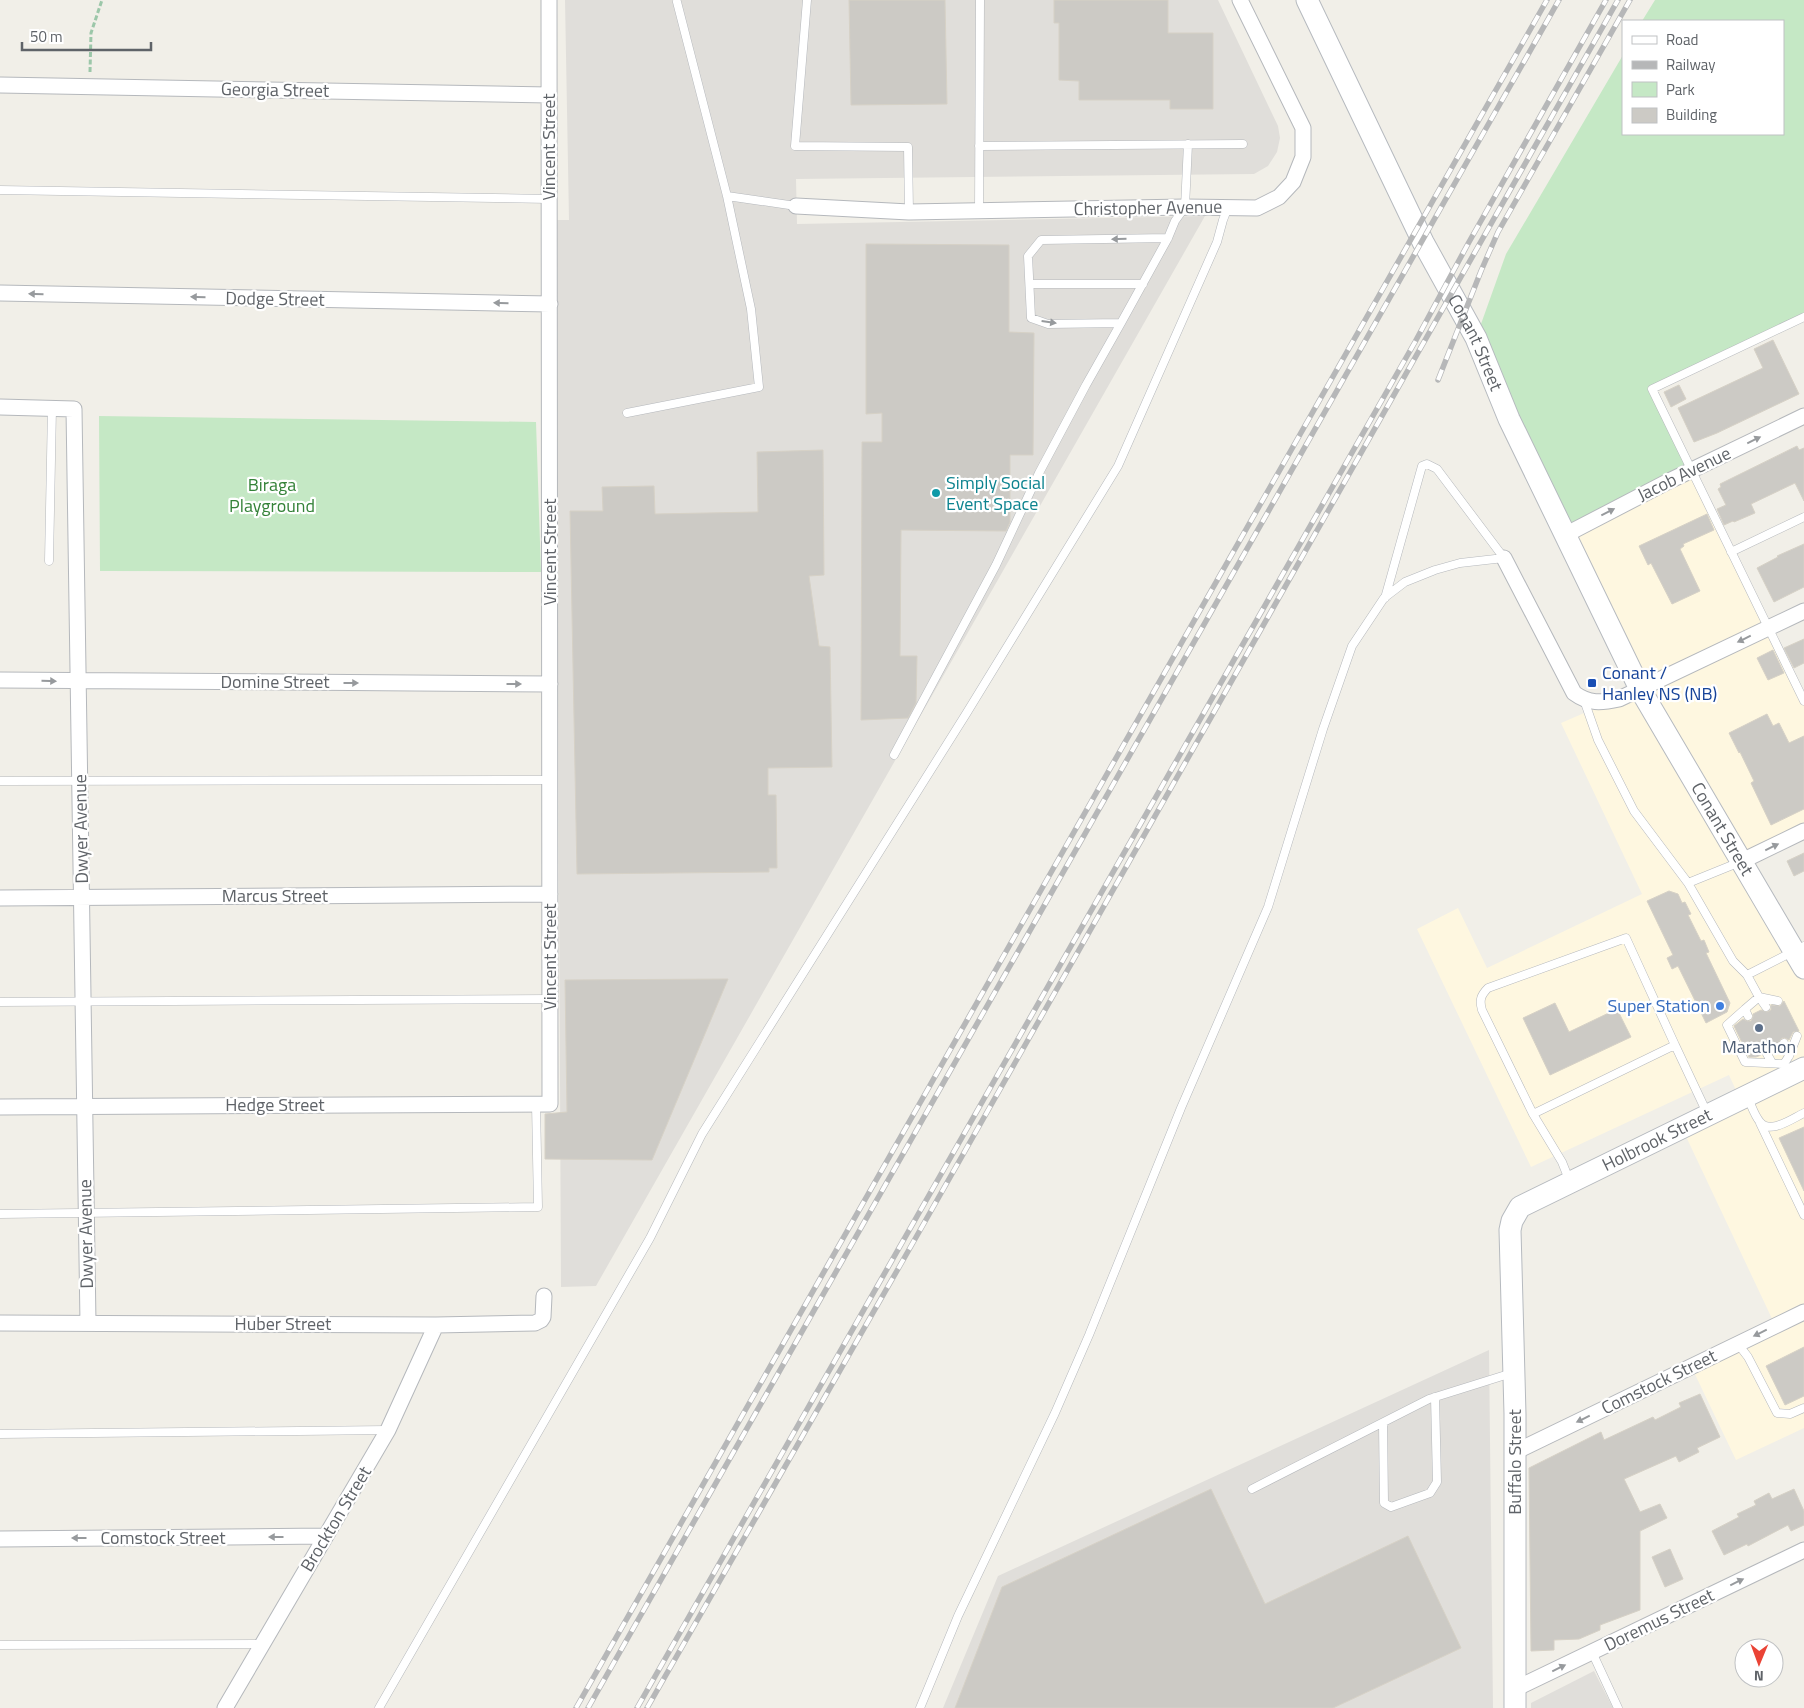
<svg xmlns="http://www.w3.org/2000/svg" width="1804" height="1708" font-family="'Titillium Web',sans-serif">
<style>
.commercial{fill:#fef7e0}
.industrial{fill:#e0deda}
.green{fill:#c5e8c5}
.building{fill:#cccac5;stroke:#d6d1c6}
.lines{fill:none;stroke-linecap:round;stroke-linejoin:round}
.lane-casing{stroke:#b5b8bc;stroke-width:9}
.street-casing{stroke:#b5b8bc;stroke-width:17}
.secondary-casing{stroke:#b6babf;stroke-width:23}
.path{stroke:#9cc7a9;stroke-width:3;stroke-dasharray:5 2.5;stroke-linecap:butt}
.lane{stroke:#fff;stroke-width:8}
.street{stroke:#fff;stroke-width:15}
.secondary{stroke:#fff;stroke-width:21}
.rail-casing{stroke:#b6b7b8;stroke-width:5.5}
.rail{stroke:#fff;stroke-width:4;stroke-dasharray:11;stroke-linecap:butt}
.oneway{fill:#979a9d}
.culture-dot{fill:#0f9aa8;stroke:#fff;stroke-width:2}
.transit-dot{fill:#1a4fb4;stroke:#fff;stroke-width:2}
.shop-dot{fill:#3f7fe0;stroke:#fff;stroke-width:2}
.service-dot{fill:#5c6f8a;stroke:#fff;stroke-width:2}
.labels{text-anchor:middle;stroke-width:4.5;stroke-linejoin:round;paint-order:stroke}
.street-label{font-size:18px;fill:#5f6368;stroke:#fff}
.culture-label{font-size:18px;fill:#0d838f;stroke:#fff;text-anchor:start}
.park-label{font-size:18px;fill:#348238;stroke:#fff}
.transit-label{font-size:18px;fill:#164399;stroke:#fff;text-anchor:start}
.shop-label{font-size:18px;fill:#366cbe;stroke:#fff;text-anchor:end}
.service-label{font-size:18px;fill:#4e5e75;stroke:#fff}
</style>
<rect width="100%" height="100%" fill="#f1efe8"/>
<path class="commercial" d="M1691 470 1804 701V831L1741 862 1794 951 1804 946V1428L1736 1460 1691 1366 1775 1325 1682 1128 1740 1099 1729 1075 1531 1167 1417 929 1458 908 1487 968 1642 894 1561 723 1640 689 1565 535Z"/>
<path class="industrial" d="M565 0H1218L1278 126 1280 138 1277 152 1268 166 1254 174 796 179 797 224 1205 216 596 1286 561 1287 557 461 553 220H569Z
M1489 1350 1493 1708H943L998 1576Z
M1594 1671 1613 1708H1531V1703Z"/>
<path class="green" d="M1655 0H1804V317L1652 389 1691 470 1565 535 1476 338 1506 254 1623 55V134H1783V21H1642Z
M99 416 536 422 541 572 100 571Z"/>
<path class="building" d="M849 0H945L947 104 851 105Z
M1054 0H1168V33H1213V109H1170V100H1079V81L1059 80V23H1054Z
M866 244 1009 245V332L1034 333 1033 455H1010V522L1006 531 901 530 900 656H917L916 703 908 718 861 720 862 442H882V413L866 414Z
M1773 340 1799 394 1717 433 1694 442 1678 408 1763 368 1754 349Z
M1679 385 1686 399 1671 407 1664 392Z
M1797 446 1799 450 1804 448V501L1795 483 1751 504 1755 513 1734 522 1733 521 1724 525 1717 509 1726 505 1718 489 1721 487 1720 484Z
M823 450 824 575 809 576 819 646 830 647 832 767 768 768V795H776L777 868H769V872L577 874 570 511H603L602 487 654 486 655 514 758 512 757 452Z
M1707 514 1714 530 1683 544 1684 546 1680 549 1700 591 1672 604 1651 563 1648 565 1639 546Z
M1804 544V587L1774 602 1757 568 1778 557 1777 556Z
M1804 639V663L1794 668 1784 648Z
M1773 650 1784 673 1768 680 1757 658Z
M1767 714 1773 726 1779 723 1789 743 1804 736V809L1771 825 1751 783 1754 781 1740 752 1739 753 1729 733Z
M1804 853V871L1794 876 1787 861Z
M1669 891 1678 894 1682 903 1685 902 1691 914 1688 915 1701 941 1704 940 1709 952 1706 953 1730 1003 1727 1012 1706 1023 1678 966 1672 969 1667 958 1673 955 1647 901Z
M728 979 652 1160 545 1159V1114L567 1112 565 980Z
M1784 1001 1799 1031 1793 1032 1789 1040 1785 1038H1782L1779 1042V1045L1771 1049 1768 1047H1764L1761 1050V1055L1756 1057H1749L1734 1026 1743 1019 1747 1021H1751L1753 1017V1014L1761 1010 1767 1012 1771 1010V1005L1780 1006Z
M1555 1003 1569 1032 1617 1009 1631 1037 1550 1075 1523 1018Z
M1804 1127V1191L1779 1138Z
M1804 1347V1396L1785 1405 1766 1366Z
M1700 1394 1720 1437 1697 1448 1699 1452 1679 1462 1676 1456 1624 1479 1640 1512 1660 1504 1667 1518 1640 1531V1610L1600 1625V1630L1579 1639 1554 1640V1650L1531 1651 1529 1468 1601 1432 1604 1440 1653 1417 1655 1420 1681 1407 1679 1403Z
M1211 1489 1265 1604 1408 1536 1461 1648 1333 1708H955L1002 1587Z
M1794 1489 1804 1511V1525L1791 1531 1788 1525 1748 1546 1747 1544 1724 1555 1712 1531 1739 1517 1737 1514 1756 1505 1754 1501 1769 1493 1772 1499Z
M1670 1549 1683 1579 1665 1587 1652 1557Z"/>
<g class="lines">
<g class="lane-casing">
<path id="lane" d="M807 0 795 146 908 147 909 212
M677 2 727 196 796 206
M979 146 1243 144
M0 190 549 199
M979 211 980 0
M1168 238 1041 240 1028 256 1031 318 1048 324 1121 323 1168 238 1175 221 1185 207 1188 144
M1030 284H1143
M1804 317 1652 389 1804 701
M627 413 759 387 751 309 727 196
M1731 552 1804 517
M49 561 52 408
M1385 598 1422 466 1427 464 1437 469 1504 558
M1584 700 1598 740 1634 811 1688 883 1733 961 1747 975 1804 946
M894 755 996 565 1039 473 1086 385 1121 323
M0 781 550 780
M1688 883 1740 862
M1747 975 1759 997 1778 1001
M0 1002 550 999
M1745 1009 1727 1025 1745 1062 1784 1064 1789 1056 1797 1036
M1748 1016 1745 1009 1759 997 1766 1007
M1784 1043 1789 1056
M1675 1045 1626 938 1488 988C1481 995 1479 1000 1482 1010L1533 1114 1675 1045 1707 1113
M1766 1052 1772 1063
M1747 1096C1751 1104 1754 1115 1760 1122 1770 1135 1793 1118 1804 1113
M1533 1114 1562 1162 1570 1182
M1760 1123 1804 1215
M0 1214 538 1207 536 1104
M1738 1344 1748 1357 1777 1413 1790 1414 1804 1408
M1383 1423 1384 1503 1391 1507 1430 1493 1437 1482 1435 1397
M0 1434 388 1430
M1252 1489 1429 1399 1512 1373
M0 1645 262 1644
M1592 1652 1618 1708
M379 1708 650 1238 702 1134 966 714 1118 466 1217 242 1223 220 1228 207
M920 1708 958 1616 1055 1413 1089 1335 1181 1108 1268 907 1323 729 1352 646 1384 598 1405 582 1435 570 1460 563 1504 558"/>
</g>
<g class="street-casing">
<path id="street" d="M0 85 549 95
M796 206 909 212 1185 207 1257 208 1279 197 1293 182 1303 157V128L1240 0
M0 293 550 304
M0 407 74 409 88 1323
M1565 535 1667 482 1804 416
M1504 558 1574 693C1589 704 1601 703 1619 699L1804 611
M0 680 550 684
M1740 862 1804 831
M0 898 550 894
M0 1107 550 1104 549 0
M0 1323 436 1325 535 1323 541 1320 543 1317 544 1296
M1515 1452 1804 1312
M0 1539 325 1536
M1515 1689 1804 1550
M225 1708 388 1430 436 1325"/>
</g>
<g class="secondary-casing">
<g id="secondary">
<path id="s1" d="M1307 0 1423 242 1476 338 1509 419 1640 689 1804 968"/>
<path id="s2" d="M1515 1708V1414L1510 1230 1512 1221 1520 1207 1804 1068"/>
</g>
</g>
<path class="path" d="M90 72 91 33 102 0"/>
<use href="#lane" class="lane"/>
<use href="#street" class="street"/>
<use href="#secondary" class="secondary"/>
<g class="rail-casing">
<path id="rail" d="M1438 380 1481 271 1498 232 1630 0
M576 1708 1547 0
M588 1708 1559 0
M637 1708 1415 342 1469 242 1606 0
M647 1708 898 1269 1618 0"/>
</g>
<use href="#rail" class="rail"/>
</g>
<defs><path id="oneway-solid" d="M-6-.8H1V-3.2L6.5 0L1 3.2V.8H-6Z" transform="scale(1.25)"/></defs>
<g class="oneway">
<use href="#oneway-solid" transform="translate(1119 239) rotate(179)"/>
<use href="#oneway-solid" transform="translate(36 294) rotate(-179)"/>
<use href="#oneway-solid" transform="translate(198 297) rotate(-179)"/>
<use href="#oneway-solid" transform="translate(501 303) rotate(-179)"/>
<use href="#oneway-solid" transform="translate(1049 322) rotate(8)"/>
<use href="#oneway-solid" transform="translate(1754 440) rotate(-26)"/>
<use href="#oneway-solid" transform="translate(1608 512) rotate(-27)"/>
<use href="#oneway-solid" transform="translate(1744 639) rotate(154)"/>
<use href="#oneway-solid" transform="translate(49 681) rotate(1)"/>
<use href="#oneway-solid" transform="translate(351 683)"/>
<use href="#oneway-solid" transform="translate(514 684)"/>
<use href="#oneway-solid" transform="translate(1772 847) rotate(-26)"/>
<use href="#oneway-solid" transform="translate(1760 1333) rotate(154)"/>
<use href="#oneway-solid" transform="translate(1583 1419) rotate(154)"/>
<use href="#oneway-solid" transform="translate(276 1537) rotate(180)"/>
<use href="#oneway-solid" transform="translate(79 1538) rotate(180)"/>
<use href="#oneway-solid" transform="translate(1737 1582) rotate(-26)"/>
<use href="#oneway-solid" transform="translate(1559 1668) rotate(-26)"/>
</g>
<circle class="culture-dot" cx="936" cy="493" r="5"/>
<rect class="transit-dot" x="1587" y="678" width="10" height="10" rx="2.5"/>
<circle class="shop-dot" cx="1720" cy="1006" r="5"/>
<circle class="service-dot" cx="1759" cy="1028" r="5"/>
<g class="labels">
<g class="street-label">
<text transform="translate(275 90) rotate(1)" y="6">Georgia Street</text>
<text transform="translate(549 147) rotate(-90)" y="6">Vincent Street</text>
<text transform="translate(1148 208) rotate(-1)" y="6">Christopher Avenue</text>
<text transform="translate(275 299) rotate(1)" y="6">Dodge Street</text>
<text dy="6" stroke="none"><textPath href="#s1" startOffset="382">Conant Street</textPath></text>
<text transform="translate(1684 474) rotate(-26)" y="6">Jacob Avenue</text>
<text transform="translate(550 552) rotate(-90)" y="6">Vincent Street</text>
<text x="275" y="688">Domine Street</text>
<text transform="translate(81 829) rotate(-91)" y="6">Dwyer Avenue</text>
<text dy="6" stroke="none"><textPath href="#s1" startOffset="928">Conant Street</textPath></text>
<text x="275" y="902">Marcus Street</text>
<text transform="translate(550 957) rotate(-90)" y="6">Vincent Street</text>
<text x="275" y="1111">Hedge Street</text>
<text dy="6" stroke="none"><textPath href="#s2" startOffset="656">Holbrook Street</textPath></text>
<text transform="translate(86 1234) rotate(-91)" y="6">Dwyer Avenue</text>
<text x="283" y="1330">Huber Street</text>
<text transform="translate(1659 1382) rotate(-26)" y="6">Comstock Street</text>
<text transform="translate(1515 1462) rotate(-90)" y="6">Buffalo Street</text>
<text transform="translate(336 1519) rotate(-59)" y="6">Brockton Street</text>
<text x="163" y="1544">Comstock Street</text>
<text transform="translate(1659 1620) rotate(-26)" y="6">Doremus Street</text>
</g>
<g class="culture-label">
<text x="946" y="489">Simply Social<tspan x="946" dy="21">Event Space</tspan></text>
</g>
<g class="park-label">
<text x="272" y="491">Biraga<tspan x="272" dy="21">Playground</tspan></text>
</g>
<g class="transit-label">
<text x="1602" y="679">Conant /<tspan x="1602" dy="21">Hanley NS (NB)</tspan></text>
</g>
<g class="shop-label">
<text x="1710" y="1012">Super Station</text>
</g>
<g class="service-label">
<text x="1759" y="1053">Marathon</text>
</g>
</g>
<rect x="1622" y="20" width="162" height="115" fill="#ffffff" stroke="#bfc1c3"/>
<rect x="1632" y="36" width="25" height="8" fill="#ffffff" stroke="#bfc1c3"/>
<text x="1666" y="45" font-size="15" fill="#5f6368">Road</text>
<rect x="1632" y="61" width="25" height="8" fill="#b6b7b8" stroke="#bfc1c3"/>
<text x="1666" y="70" font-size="15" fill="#5f6368">Railway</text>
<rect x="1632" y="82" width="25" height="15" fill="#c5e8c5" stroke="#bfc1c3"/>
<text x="1666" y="95" font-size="15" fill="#5f6368">Park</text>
<rect x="1632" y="108" width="25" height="15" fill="#cccac5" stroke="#bfc1c3"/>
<text x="1666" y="120" font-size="15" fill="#5f6368">Building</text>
<g transform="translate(1759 1663) rotate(181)"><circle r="24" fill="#ffffff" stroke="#bfc1c3"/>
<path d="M0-4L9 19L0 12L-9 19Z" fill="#ea4335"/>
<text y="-8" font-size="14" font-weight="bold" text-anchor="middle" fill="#5f6368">N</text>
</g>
<path d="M22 42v8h129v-8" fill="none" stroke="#5f6368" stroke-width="2.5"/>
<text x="30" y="42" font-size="15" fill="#5f6368" stroke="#ffffff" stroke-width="4" paint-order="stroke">50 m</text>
</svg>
